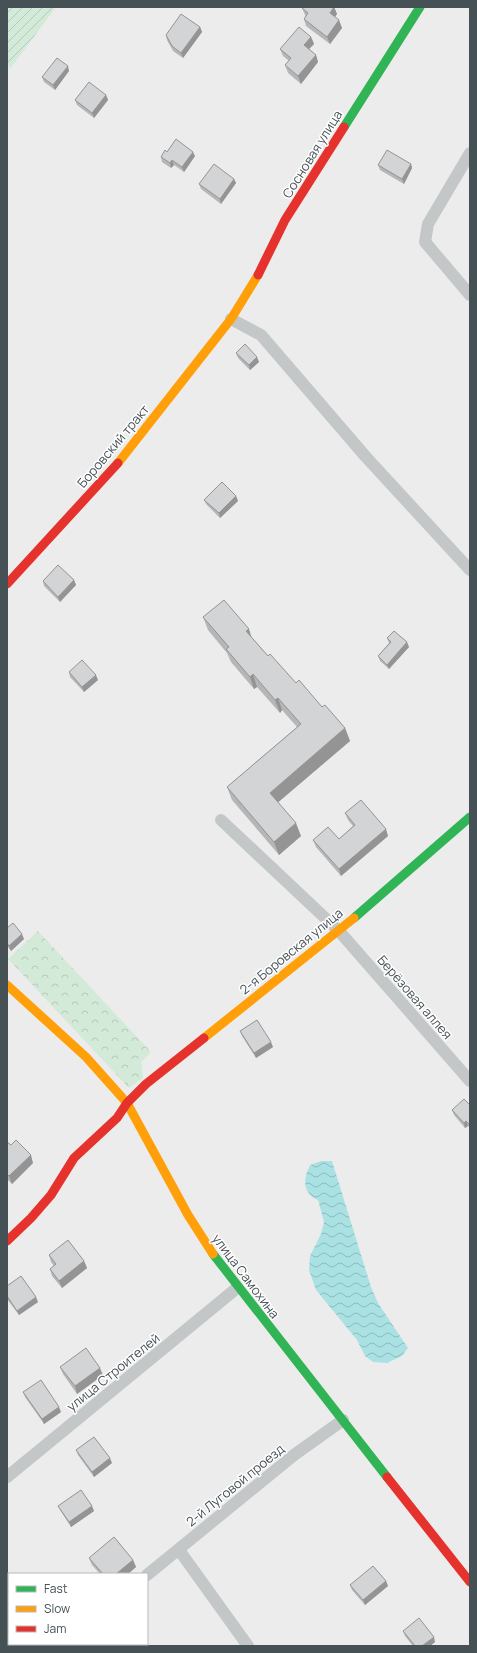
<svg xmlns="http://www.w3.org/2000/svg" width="477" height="1653" font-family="Manrope,sans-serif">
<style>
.forest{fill:url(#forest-crowns)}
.garden{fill:url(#garden-furrows)}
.water{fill:url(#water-waves)}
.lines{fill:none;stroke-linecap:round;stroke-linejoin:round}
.street{stroke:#c3c7c7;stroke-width:12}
.fast{stroke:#30b455;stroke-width:9}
.slow{stroke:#ff9f0a;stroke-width:9}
.jam{stroke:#e5322d;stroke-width:9}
.wall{fill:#b5b6b7}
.shaded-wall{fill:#949495}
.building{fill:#d3d4d5;stroke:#949495}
.labels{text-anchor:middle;stroke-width:3;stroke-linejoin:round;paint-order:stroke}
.street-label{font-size:13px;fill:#465156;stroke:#fff}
</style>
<defs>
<pattern id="forest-crowns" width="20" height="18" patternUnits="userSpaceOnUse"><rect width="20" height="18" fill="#d2ead7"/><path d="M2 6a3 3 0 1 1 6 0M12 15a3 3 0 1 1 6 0" fill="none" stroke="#b6cabb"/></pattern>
<pattern id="garden-furrows" width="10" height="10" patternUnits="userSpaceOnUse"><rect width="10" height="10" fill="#d2ead7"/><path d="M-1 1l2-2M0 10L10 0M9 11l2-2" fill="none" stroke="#b6cabb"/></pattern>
<pattern id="water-waves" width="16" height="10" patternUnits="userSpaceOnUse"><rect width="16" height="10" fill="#aae2e4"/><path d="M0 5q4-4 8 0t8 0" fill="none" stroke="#8cbabc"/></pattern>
</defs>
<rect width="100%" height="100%" fill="#edecec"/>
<path class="forest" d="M38 931 151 1052 141 1062 143 1078 129 1088 8 959Z"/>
<path class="garden" d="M7 7H56L10 69 7 62Z"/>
<path class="water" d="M321 1161H332L371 1287 378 1303 408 1348 402 1356 387 1363 373 1362 365 1356 357 1340 316 1290 309 1270 310 1256 321 1234 324 1222 318 1200C302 1193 303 1179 310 1165Z"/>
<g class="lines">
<path class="street" d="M470 153 428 224 425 242 470 295
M231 319 261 335 366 457 470 570
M221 820 339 931 470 1081
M7 1477 237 1288
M179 1550 248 1646
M147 1575 294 1455 343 1420
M58 1646 61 1644"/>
<path class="fast" d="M344 127 420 7
M354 918 470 817
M213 1254 387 1477"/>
<path class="slow" d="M118 463 231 319 258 275
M7 985 86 1057 127 1103 188 1215 213 1254
M204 1038 354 918"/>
<path class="jam" d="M258 275 285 220 344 127
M7 584 118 463
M7 1241 31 1218 51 1195 74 1158 117 1118 127 1103 146 1084 204 1038
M387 1477 470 1582"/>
</g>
<path class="wall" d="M334 7 337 14 335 17 342 28 330 44 306 26 304 19 306 16 305 15 302 8Z
M200 27 202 32 183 58 173 51 167 40 166 35Z
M311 37 314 44 309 49 316 55 318 62 301 84 288 73 285 65 289 61 283 56 280 49Z
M69 71 55 90 44 82 42 77Z
M106 95 108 100 94 118 77 105 75 100Z
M167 152 195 156 184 172 174 165 171 168 162 162 161 157Z
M411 164 412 168 404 184 380 170 378 165Z
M234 179 236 183 221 204 201 189 199 184Z
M236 353 259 362 250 370 238 358Z
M236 496 238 501 220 518 206 504 204 500Z
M74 580 76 585 60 602 44 586 43 581Z
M203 617 252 638 268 656 296 683 345 728 350 741 278 802 301 836 279 855 232 800 227 787 297 727 282 710 280 713 257 687 254 689 231 662 227 653 208 630Z
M387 638 409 647 389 669 380 661 378 656 389 643Z
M69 672 98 680 84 692 70 677Z
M345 813 388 836 341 876 316 847 313 840 339 839 353 826 348 820Z
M7 928 24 939 11 951 7 946Z
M240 1031 273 1047 256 1058 242 1036Z
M470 1105V1128L468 1126 465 1128 454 1115 452 1110Z
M7 1142 33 1163 12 1184 7 1179Z
M49 1255 84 1261 87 1268 62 1288 52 1276 50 1269 54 1266 51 1262Z
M7 1286 38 1302 19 1315 7 1299Z
M60 1367 103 1375 77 1394 63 1374Z
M23 1392 61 1412 44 1424 25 1397Z
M76 1450 112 1463 94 1477 78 1455Z
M58 1506 94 1511 71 1527 60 1510Z
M89 1558 133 1560 136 1567 128 1574H100L92 1565Z
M386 1581 388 1586 365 1605 352 1590 350 1585Z
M403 1631 435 1642 430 1646H413L405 1636Z"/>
<path class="shaded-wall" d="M334 7 337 14 332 20 330 13Z
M339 20 342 28 330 44 327 37Z
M200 27 202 32 183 58 181 53Z
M311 37 314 44 306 52 304 45Z
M316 55 318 62 301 84 298 76Z
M68 66 69 71 55 90 53 85Z
M106 95 108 100 94 118 92 113Z
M193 152 195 156 184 172 182 167Z
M172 160 174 165 171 168 170 163Z
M411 164 412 168 404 184 402 179Z
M234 179 236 183 221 204 220 199Z
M257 357 259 362 250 370 249 365Z
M236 496 238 501 220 518 219 513Z
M74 580 76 585 60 602 58 597Z
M249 629 253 642 246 631Z
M407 642 409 647 389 669 387 665Z
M253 674 257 687 254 689 250 677Z
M96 675 98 680 84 692 82 687Z
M278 698 282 710 280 713 275 700Z
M345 728 350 741 275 805 270 793Z
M296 823 301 836 279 855 274 842Z
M386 829 388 836 341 876 339 869Z
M22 934 24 939 11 951 9 946Z
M271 1042 273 1047 256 1058 254 1053Z
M466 1121 468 1126 465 1128 464 1123Z
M31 1155 33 1163 12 1184 9 1176Z
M84 1261 87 1268 62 1288 59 1281Z
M36 1297 38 1302 19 1315 17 1311Z
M100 1368 103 1375 77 1394 75 1386Z
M59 1407 61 1412 44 1424 42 1419Z
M110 1458 112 1463 94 1477 92 1472Z
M92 1506 94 1511 71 1527 69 1522Z
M133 1560 136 1567 128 1574H116Z
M386 1581 388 1586 365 1605 363 1600Z
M434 1637 435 1642 430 1646H422Z
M21 1644H25L22 1646Z"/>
<path class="building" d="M303 7H334L330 13 339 20 327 37 304 19 308 13 302 8Z
M181 14 200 27 181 53 172 46 166 35Z
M299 27 311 37 304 45 316 55 298 76 285 65 291 58 280 49Z
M57 58 68 66 53 85 42 77Z
M89 82 106 95 92 113 75 100Z
M176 139 193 152 182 167 172 160 170 163 161 157 165 150 167 152Z
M387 150 411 164 402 179 378 165Z
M214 164 234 179 220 199 199 184Z
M245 344 257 357 249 365 236 353Z
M222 482 236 496 219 513 204 500Z
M58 565 74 580 58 597 43 581Z
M224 600 249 629 246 631 268 656 270 654 296 683 299 680 322 707 325 705 345 728 270 793 296 823 274 842 227 787 301 724 278 698 275 700 253 674 250 677 226 649 229 647 203 617Z
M394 631 407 642 387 665 378 656 391 642 387 638Z
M82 660 96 675 82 687 69 672Z
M361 800 386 829 339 869 313 840 328 827 339 839 355 825 345 813Z
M13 923 22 934 9 946 7 943V928Z
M257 1020 271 1042 254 1053 240 1031Z
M464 1099 470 1105V1125L466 1121 464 1123 452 1110Z
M16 1140 31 1155 9 1176 7 1174V1142L11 1145Z
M68 1240 84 1261 59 1281 50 1269 56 1264 49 1255Z
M21 1276 36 1297 17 1311 7 1296V1286Z
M86 1348 100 1368 75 1386 60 1367Z
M41 1380 59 1407 42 1419 23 1392Z
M94 1437 110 1458 92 1472 76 1450Z
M81 1490 92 1506 69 1522 58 1506Z
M114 1537 133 1560 116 1574H103L89 1558Z
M373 1566 386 1581 363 1600 350 1585Z
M9 1618V1624L7 1622V1619Z
M419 1618 434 1637 422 1646H415L403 1631Z"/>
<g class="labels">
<g class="street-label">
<text transform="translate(312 154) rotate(-58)" y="5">Сосновая улица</text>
<text transform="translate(113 446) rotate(-50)" y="5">Боровский тракт</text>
<text transform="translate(291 951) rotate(-39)" y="5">2-я Боровская улица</text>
<text transform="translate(415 997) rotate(49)" y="5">Берёзовая аллея</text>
<text transform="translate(246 1276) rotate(53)" y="5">улица Самохина</text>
<text transform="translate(113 1372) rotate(-39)" y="5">улица Строителей</text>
<text transform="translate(235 1485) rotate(-39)" y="5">2-й Луговой проезд</text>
</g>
</g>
<rect width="477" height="1653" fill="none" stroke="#465156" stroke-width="16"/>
<rect x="8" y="1573" width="140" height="72" fill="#ffffff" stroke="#b5b9bb"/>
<rect x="16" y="1586" width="20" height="6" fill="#30b455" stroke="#b5b9bb"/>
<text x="44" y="1593" font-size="12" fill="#465156">Fast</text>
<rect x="16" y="1606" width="20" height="6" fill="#ff9f0a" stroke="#b5b9bb"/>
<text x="44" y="1613" font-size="12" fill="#465156">Slow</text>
<rect x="16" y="1626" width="20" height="6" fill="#e5322d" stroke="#b5b9bb"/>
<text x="44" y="1633" font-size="12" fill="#465156">Jam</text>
</svg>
